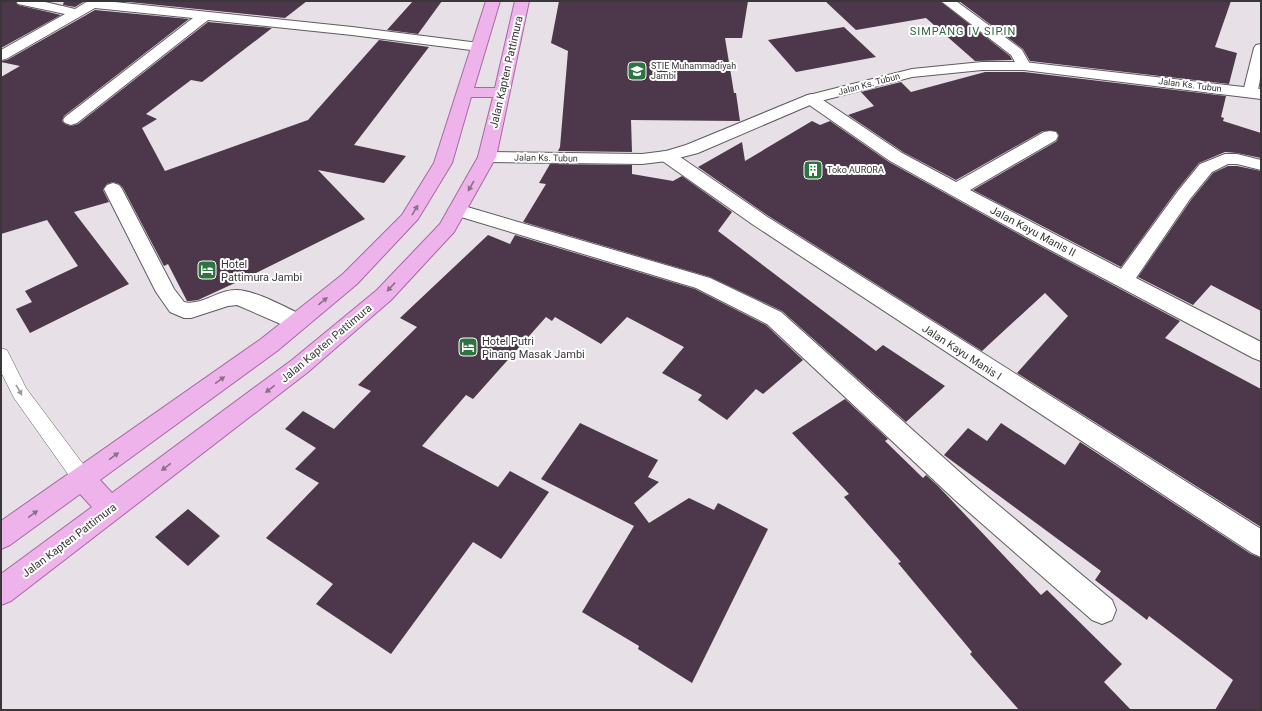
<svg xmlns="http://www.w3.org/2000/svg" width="1262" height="711" font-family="Roboto,sans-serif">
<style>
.building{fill:#4c384a}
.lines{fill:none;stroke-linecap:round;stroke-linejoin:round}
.service-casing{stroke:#605a60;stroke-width:1}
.minor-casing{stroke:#605a60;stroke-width:2}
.tertiary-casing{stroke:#605a60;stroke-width:2}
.primary-casing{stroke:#a867a4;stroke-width:2}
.service{fill:#fff;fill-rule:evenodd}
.minor{fill:#fff;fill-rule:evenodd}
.tertiary{fill:#fff;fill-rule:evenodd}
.primary{fill:#efb3eb;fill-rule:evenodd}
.oneway{fill:#8b6f89}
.oneway2{fill:#9c9b9c}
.labels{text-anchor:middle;stroke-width:4;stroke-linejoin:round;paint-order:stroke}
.far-poi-label{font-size:9px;fill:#393739;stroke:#fff;text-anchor:start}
.far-street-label{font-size:9px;fill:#393739;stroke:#fff}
.far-quarter-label{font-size:11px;letter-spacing:1px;fill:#286738;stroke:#fff}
.street-label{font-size:11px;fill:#393739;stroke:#fff}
.poi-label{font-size:11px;fill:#393739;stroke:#fff;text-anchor:start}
</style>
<rect width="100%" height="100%" fill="#e7e0e6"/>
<path class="building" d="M1 1H15L18 5 61 15 1 48Z
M64 1H85L75 7 63 5Z
M119 1H307L285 18Z
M413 1H442L418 34 387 30Z
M559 1H748L742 38H725L734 93H736L740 121 631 120 632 152 558 151 560 147 568 51 551 43Z
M825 1H940L1010 56 1012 60 975 61 926 18 856 30Z
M959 1H1231L1215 47 1237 53 1229 84 1030 61 1023 49Z
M95 10 189 19 64 116 62 121 65 124 71 126 78 124 208 22 272 28 202 82 191 80 146 114 157 119 142 128 165 171 308 120 379 40 429 47 354 145 406 156 384 183 318 170 365 219 248 277 198 300 190 301H187L168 264 164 266 123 188 119 184 113 182 107 184 103 190 109 202 74 212 129 284 30 333 16 309 32 302 25 291 78 266 47 220 1 234V77L20 66 1 62V61L7 60Z
M844 27 876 57 796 72 768 40Z
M985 72H1024L1226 96 1221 117 1224 118 1223 121 1261 133V158L1237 153 1225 152 1199 163 1177 190 1121 267 973 190 1057 141 1059 135 1056 131H1043L956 180 903 152 848 115 874 106 861 92 901 82 911 92Z
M812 121 820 125 830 121 889 162 1040 246 1180 321 1165 338 1261 389V527L1017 373 1068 316 1045 293 982 351 767 215 698 167 742 142 745 161Z
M550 164 632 165V174L673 181 682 176 732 212 718 231 876 351 883 345 945 386 906 422 782 311 710 277 523 222 546 184 539 183Z
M1228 166H1237L1261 171V311L1211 285 1193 305 1138 277 1191 200 1213 173Z
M488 235 510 244 515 235 695 289 766 325 803 360 763 394 756 389 727 420 698 400 702 395 662 373 684 347 627 317 601 344 555 317 552 321 546 317 473 399 466 395 422 446 498 487 510 471 549 492 501 559 473 542 391 654 316 604 333 584 266 538 319 483 295 469 316 448 285 429 303 411 334 429 371 391 358 385 417 327 400 318Z
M845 399 888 439 885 441 923 478 926 475 938 486 1041 595 1047 590 1122 664 1104 682 1131 710H1019L970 654 972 652 898 563 901 562 844 497 849 494 792 433Z
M580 423 658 460 648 477 659 482 634 503 649 523 689 498 714 510 718 503 768 529 692 683 638 649 639 646 582 612 634 526 541 479Z
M1001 423 1065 465 1080 442 1251 554 1261 558V710H1215L1233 680 1149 616 1147 620 1095 580 1101 571 944 455 968 428 987 441Z
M188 509 220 536 188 566 155 537Z"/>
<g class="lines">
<g class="service-casing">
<path id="service" d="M1 348 7 350 26 388 89 472 92 478 89 484 82 487 75 484 14 398 1 372Z"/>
</g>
<g class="minor-casing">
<path id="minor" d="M16 1H41L75 9 88 1H105L352 27 479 43 484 44 486 47 484 50 479 51 352 35 208 20 77 123 71 125 65 123 63 120 65 117 193 18 95 8 6 59 1 60V50L65 14 18 4Z
M941 1H956L1017 46 1022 50 1031 66 1029 69 1024 70 1019 69 1011 55Z
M1261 44C1261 59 1262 82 1256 95L1251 97 1246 95 1243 92 1254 48 1256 45Z
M811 94 817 96 902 153 956 182 1044 132 1050 131 1056 132 1058 136 1056 140 970 190 1121 269 1178 191 1200 164 1225 154H1237L1261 160V170L1237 164H1228L1212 172 1190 199 1136 278 1261 342V361L1253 358 1041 245 890 161 805 102 803 99 805 96Z
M667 151 673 152 766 216 1261 529V557L1252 553 752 224 661 160 658 156 661 152Z
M113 183 119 185 122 189 174 289 184 302C201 306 218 290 235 290 253 289 287 308 304 316L308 322 304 328 297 330 290 328 237 305 228 306 191 318H184L170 312 156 292 104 189 107 185Z
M457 204 710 278 781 312 973 484 1112 600 1116 610 1112 620 1102 624 1092 620 955 500 767 324 696 288 451 214 448 210 451 206Z"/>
</g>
<g class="tertiary-casing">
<path id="tertiary" d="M982 62H1024L1261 89V99L1024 70H982L912 77 817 102 698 153 667 161 642 164 487 162 481 161 478 157 481 153 487 152 642 154 666 151 686 145 805 96 912 69Z"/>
</g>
<g class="primary-casing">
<path id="primary" d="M486 1H500L474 88H495L515 1H529L496 157 454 232 391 300 308 372 11 601 1 605V574L92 507 80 494 10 545 1 549V521L261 339 343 274 402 215 434 163ZM471 97H493L478 157 440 224 377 290 292 360 112 493 100 480 277 351 357 284 418 219 452 163Z"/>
</g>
<use href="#service" class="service"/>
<use href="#minor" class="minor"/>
<use href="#tertiary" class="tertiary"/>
<use href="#primary" class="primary"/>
</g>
<defs><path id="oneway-solid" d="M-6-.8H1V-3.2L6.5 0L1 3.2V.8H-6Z"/></defs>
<g class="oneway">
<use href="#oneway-solid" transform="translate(471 186) rotate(120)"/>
<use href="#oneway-solid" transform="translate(415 210) rotate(-59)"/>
<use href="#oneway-solid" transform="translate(391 287) rotate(133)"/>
<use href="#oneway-solid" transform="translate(323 301) rotate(-39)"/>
<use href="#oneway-solid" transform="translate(220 380) rotate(-36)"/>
<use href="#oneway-solid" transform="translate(270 389) rotate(143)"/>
<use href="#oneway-solid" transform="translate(114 456) rotate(-36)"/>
<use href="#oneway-solid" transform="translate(166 467) rotate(143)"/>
<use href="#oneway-solid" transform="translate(33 514) rotate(-36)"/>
</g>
<use class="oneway2" href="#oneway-solid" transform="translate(19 390) rotate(60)"/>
<defs>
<g id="university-square" transform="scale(1)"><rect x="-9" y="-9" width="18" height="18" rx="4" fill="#2e7440" stroke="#fff"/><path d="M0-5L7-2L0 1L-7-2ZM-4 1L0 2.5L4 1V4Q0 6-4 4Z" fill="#fff"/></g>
<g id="building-square" transform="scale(1)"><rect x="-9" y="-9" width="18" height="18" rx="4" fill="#2e7440" stroke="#fff"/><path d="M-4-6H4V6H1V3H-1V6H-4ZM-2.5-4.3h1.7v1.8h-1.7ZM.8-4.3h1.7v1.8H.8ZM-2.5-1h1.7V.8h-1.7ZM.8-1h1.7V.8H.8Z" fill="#fff"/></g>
<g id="hotel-square" transform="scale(1)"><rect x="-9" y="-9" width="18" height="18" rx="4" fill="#2e7440" stroke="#fff"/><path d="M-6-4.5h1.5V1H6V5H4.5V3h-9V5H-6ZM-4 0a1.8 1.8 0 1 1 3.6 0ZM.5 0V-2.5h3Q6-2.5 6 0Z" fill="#fff"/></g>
</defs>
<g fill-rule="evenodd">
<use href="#university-square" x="637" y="71"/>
<use href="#building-square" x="813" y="170"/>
<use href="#hotel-square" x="207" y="270"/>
<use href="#hotel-square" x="468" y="347"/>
</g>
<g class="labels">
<g class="far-poi-label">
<text x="651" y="69">STIE Muhammadiyah<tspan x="651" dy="10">Jambi</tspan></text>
<text x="827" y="173">Toko AURORA</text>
</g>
<g class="far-street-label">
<text transform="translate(869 84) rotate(-15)" y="3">Jalan Ks. Tubun</text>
<text transform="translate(1190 85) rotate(7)" y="3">Jalan Ks. Tubun</text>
<text transform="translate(546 158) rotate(1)" y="3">Jalan Ks. Tubun</text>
</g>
<g class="far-quarter-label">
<text x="963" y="35">SIMPANG IV SIPIN</text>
</g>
<g class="street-label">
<text transform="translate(506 72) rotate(-77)" y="4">Jalan Kapten Pattimura</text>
<text transform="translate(1033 231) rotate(28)" y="4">Jalan Kayu Manis II</text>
<text transform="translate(326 343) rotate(-40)" y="4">Jalan Kapten Pattimura</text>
<text transform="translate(962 352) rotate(33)" y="4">Jalan Kayu Manis I</text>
<text transform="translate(69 540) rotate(-37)" y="4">Jalan Kapten Pattimura</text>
</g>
<g class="poi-label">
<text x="221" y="268">Hotel<tspan x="221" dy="13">Pattimura Jambi</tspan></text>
<text x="482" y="345">Hotel Putri<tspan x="482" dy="13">Pinang Masak Jambi</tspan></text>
</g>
</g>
<rect width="1262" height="711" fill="none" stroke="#393739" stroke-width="4"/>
</svg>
